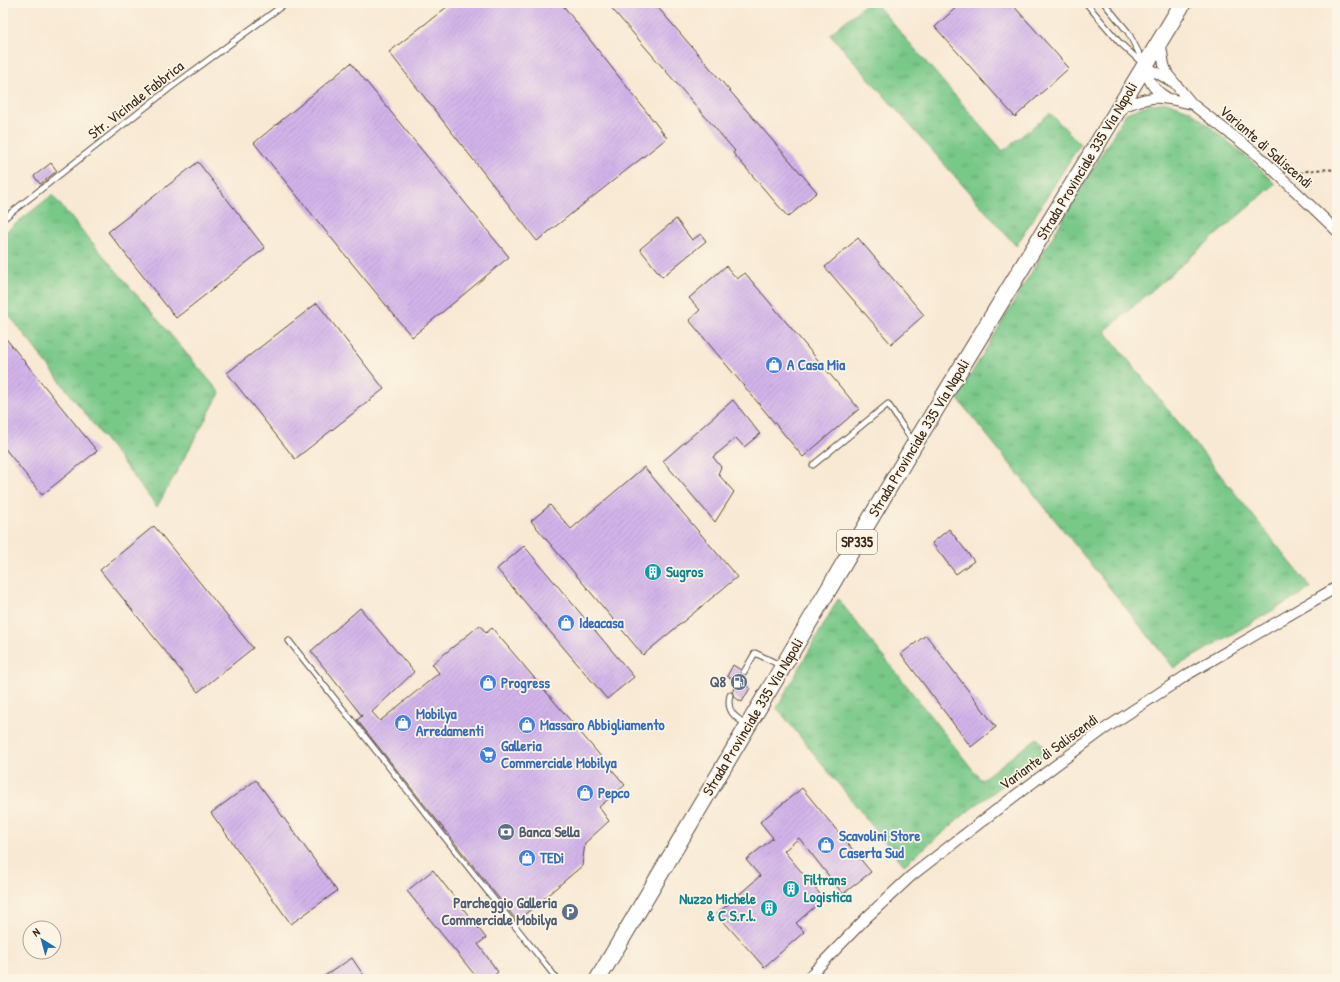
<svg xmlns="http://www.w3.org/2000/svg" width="1340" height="982" font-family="'Patrick Hand',sans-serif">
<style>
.grass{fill:url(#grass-tufts);stroke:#5a7953}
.building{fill:url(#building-hatch)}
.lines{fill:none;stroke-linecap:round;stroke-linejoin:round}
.lane-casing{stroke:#574739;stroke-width:7}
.street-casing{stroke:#574739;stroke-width:12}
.primary-casing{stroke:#574739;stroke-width:18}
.path{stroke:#574739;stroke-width:2;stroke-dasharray:3 3;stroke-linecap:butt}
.lane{stroke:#fff;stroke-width:5}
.street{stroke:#fff;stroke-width:10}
.primary{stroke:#fff;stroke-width:16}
.labels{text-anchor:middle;stroke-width:3.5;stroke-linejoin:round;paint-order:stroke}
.shield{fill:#fcf5e5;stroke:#75675a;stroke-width:1}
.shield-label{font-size:14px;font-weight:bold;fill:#3b2a1e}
.street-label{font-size:15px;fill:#3b2a1e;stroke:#fcf5e5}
.shop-label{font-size:15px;font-weight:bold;fill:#366cbe;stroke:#fcf5e5;text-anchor:start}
.culture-label{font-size:15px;font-weight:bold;fill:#0d838f;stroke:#fcf5e5;text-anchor:start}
.service-label{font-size:15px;font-weight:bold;fill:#4e5e75;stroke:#fcf5e5;text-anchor:end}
</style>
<defs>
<pattern id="grass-tufts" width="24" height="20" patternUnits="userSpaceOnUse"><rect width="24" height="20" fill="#78c888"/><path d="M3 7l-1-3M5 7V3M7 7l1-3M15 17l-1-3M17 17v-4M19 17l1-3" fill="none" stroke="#64a36f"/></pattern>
<pattern id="building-hatch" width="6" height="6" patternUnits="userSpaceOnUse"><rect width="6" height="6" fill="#d2b3ea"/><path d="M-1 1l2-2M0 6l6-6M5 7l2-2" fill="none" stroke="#b59ac8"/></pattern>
</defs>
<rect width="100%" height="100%" fill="#fcf5e5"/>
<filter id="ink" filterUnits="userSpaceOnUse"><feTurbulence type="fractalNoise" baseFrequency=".025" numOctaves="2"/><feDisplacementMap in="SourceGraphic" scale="8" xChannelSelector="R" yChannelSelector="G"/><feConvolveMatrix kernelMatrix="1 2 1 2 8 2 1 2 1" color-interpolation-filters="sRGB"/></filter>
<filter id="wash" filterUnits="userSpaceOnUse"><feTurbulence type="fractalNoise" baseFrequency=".012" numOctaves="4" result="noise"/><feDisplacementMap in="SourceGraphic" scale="16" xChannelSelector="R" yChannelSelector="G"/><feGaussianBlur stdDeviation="0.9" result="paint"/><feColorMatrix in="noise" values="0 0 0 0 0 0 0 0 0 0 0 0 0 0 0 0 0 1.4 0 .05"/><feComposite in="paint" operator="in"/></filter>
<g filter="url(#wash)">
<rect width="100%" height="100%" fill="#f8e9d4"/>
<path class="grass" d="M867 3H875L1003 151 1050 113 1080 144 1016 246 830 34Z
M1167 102 1191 111 1254 163 1275 184 1105 331 1311 588 1174 668 957 398 1126 113 1150 104Z
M52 195 220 393 157 507 3 307V234Z
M838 599 981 780 1037 738 1049 752 972 808 904 865 777 708Z"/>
<g id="blocks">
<path class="building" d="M452 3H561L667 138 537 241 389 52Z
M607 3H654L817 192 788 217 733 153 735 151Z
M961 3H1011L1069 68 1015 117 935 27Z
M351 63 509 257 412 337 254 143Z
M198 162 265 248 176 318 108 232Z
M51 163 57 171 40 184 34 176Z
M676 219 692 240 701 234 706 241 662 277 640 249Z
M858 238 924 315 891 344 825 267Z
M726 266 737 279 745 273 859 409 803 457 689 320 700 310 689 298Z
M317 303 384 389 295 459 227 373Z
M3 335 97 451 42 495 3 446Z
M733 400 760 434 744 447 736 438 713 457 721 467 718 474 734 492 715 522 663 461Z
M644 467 737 577 643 655 531 521 550 505 571 529Z
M154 526 253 648 198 692 100 570Z
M949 529 974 561 956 574 932 543Z
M524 546 634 677 607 699 497 569Z
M360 608 414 672 372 712 380 721 439 673 432 664 480 625 486 633 492 628 625 785 599 807 609 821 585 843 582 866 517 921 357 720 362 716 311 651Z
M926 635 996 727 971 747 901 654Z
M733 665 741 670 740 674 743 676 739 682 750 688 742 702 734 697 732 692 738 682 727 676Z
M256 780 337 891 291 924 211 813Z
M802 788 871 872 843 894 799 838 784 851 824 899 796 923 804 932 764 967 717 914 760 876 746 860 773 838 760 822Z
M433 870 486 938 478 944 498 972 489 979H478L407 891Z
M352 958 366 979H320Z"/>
</g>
</g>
<g filter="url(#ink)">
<use href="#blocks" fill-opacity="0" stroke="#574739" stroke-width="1"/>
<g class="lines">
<g class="lane-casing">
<path id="lane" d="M1086 3 1119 42 1143 64
M1104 3 1128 32 1144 63
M3 219 170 88 286 3
M813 465 888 404 913 442
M289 641 557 979
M744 672 755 653 782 666
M730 695C726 710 734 717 746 724"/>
</g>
<g class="street-casing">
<path id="street" d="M1160 40 1164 65 1168 75 1192 104 1259 156 1337 231
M1145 66C1149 81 1152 89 1166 97
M1145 66 1171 81
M1119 108C1152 95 1158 95 1192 104
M807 979 867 917 911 876 1012 798 1103 730 1190 673 1337 587"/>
</g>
<g class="primary-casing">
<path id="primary" d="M598 979 914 445 1183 3"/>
</g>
<path class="path" d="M1294 175C1309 169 1321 169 1337 170"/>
<use href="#lane" class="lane"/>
<use href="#street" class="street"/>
<use href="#primary" class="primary"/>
</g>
</g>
<defs>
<g id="shop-disc" transform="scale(0.9)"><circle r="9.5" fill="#3f7fe0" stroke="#fcf5e5"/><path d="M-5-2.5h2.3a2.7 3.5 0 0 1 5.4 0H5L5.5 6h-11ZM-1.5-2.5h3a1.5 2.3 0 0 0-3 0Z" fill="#fff"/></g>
<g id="building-disc" transform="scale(0.9)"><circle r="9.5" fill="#0f9aa8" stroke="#fcf5e5"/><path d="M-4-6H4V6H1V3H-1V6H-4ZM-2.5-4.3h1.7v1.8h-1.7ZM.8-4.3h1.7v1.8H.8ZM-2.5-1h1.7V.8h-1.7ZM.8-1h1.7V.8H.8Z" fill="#fff"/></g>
<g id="fuel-disc" transform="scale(0.9)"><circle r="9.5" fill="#5c6f8a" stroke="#fcf5e5"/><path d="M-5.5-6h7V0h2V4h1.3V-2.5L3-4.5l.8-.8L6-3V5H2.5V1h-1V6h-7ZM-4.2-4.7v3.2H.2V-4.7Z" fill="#fff"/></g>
<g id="supermarket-disc" transform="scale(0.9)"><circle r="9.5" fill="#3f7fe0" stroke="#fcf5e5"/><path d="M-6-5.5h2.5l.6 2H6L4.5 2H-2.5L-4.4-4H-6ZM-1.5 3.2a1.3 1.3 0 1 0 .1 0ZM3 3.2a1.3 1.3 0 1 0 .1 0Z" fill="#fff"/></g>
<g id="bank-disc" transform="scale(0.9)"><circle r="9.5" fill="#5c6f8a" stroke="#fcf5e5"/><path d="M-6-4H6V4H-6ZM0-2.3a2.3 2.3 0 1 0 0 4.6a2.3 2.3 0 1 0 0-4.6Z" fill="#fff"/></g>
<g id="parking-disc" transform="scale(0.9)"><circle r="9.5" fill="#5c6f8a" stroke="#fcf5e5"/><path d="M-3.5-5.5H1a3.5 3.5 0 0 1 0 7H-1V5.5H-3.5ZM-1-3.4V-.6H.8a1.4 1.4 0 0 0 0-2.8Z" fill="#fff"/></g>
</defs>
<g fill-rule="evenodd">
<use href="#shop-disc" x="774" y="365"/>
<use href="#building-disc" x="653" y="572"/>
<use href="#shop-disc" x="566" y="623"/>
<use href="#fuel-disc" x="739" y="682"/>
<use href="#shop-disc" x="488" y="683"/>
<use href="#shop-disc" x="403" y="723"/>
<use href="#shop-disc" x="527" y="725"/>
<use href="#supermarket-disc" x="488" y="755"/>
<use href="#shop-disc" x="585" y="793"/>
<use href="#bank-disc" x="506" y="832"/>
<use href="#shop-disc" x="826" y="845"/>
<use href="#shop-disc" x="527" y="858"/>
<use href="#building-disc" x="791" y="889"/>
<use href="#building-disc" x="769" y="908"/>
<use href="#parking-disc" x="570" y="912"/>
</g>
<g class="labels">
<rect class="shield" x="837" y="530" width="40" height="24" rx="3"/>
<g class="shield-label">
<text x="857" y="547">SP335</text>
</g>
<g class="street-label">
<text transform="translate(136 100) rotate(-38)" y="5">Str. Vicinale Fabbrica</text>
<text transform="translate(1266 147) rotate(41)" y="5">Variante di Saliscendi</text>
<text transform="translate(1087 161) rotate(-59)" y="5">Strada Provinciale 335 Via Napoli</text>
<text transform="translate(919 438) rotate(-59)" y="5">Strada Provinciale 335 Via Napoli</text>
<text transform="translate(753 717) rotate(-59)" y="5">Strada Provinciale 335 Via Napoli</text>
<text transform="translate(1049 752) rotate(-36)" y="5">Variante di Saliscendi</text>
</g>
<g class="shop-label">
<text x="787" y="370">A Casa Mia</text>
<text x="579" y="628">Ideacasa</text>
<text x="501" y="688">Progress</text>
<text x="416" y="719">Mobilya<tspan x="416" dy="17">Arredamenti</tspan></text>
<text x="540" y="730">Massaro Abbigliamento</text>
<text x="501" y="751">Galleria<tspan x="501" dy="17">Commerciale Mobilya</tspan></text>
<text x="598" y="798">Pepco</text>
<text x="839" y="841">Scavolini Store<tspan x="839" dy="17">Caserta Sud</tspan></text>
<text x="540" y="863">TEDi</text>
</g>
<g class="culture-label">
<text x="666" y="577">Sugros</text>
<text x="804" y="885">Filtrans<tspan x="804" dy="17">Logistica</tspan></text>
<text x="756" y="904" text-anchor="end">Nuzzo Michele<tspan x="756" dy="17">&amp; C S.r.l.</tspan></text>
</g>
<g class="service-label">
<text x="726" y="687">Q8</text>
<text x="519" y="837" text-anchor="start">Banca Sella</text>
<text x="557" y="908">Parcheggio Galleria<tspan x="557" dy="17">Commerciale Mobilya</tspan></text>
</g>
</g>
<rect width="1340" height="982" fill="none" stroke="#fcf5e5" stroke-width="16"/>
<g transform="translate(42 940) rotate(323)"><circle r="19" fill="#fcf5e5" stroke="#afa495"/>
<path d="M0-3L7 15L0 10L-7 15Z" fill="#1f6fb2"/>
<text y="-6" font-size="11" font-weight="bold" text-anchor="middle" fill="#3b2a1e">N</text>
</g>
</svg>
